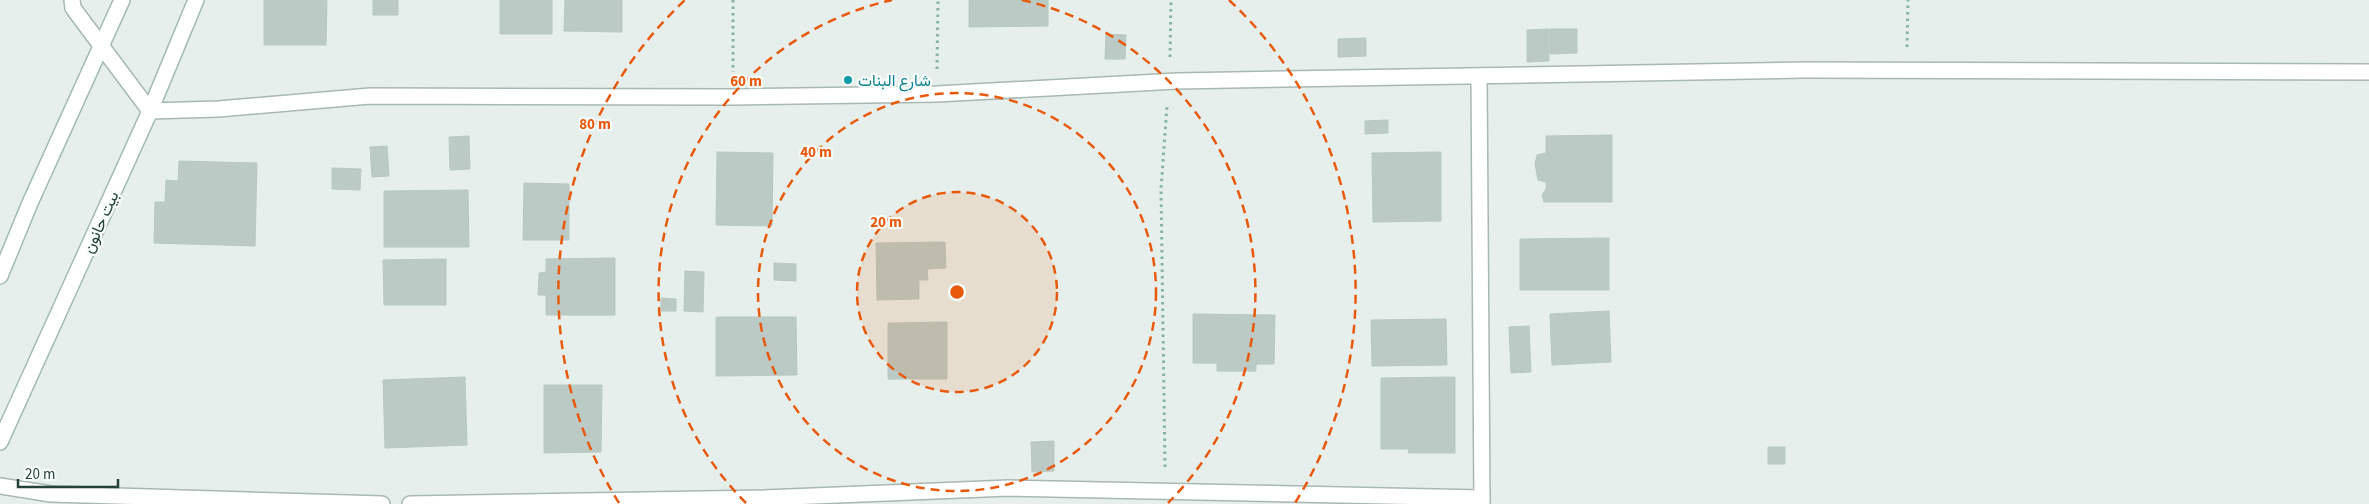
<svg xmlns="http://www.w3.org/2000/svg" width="2369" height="504" font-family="'Source Sans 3',Vazirmatn,sans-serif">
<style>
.building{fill:#bbcac4;stroke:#b8c9c2}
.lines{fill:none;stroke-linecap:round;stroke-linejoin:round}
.service-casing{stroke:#a8b8b2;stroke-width:18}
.minor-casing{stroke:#a8b8b2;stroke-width:18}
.secondary-casing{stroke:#a4bbb3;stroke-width:18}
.path{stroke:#86b3a5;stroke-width:3;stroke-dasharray:2.5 4;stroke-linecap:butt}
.service{stroke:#fff;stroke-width:15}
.minor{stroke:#fff;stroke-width:15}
.secondary{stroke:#fff;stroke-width:15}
.ring{fill:none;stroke:#e8590c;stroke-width:2.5;stroke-dasharray:9 6}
.culture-dot{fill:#0f9aa8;stroke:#f7fbf9;stroke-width:2}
.labels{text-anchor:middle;stroke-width:4.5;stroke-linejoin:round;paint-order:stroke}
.culture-label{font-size:16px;fill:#0d838f;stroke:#f7fbf9;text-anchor:start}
.street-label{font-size:16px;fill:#24423a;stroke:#f7fbf9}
.centre{fill:#e8590c;stroke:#f7fbf9;stroke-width:2.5}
.ring-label{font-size:15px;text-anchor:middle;font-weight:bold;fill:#e8590c;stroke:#f7fbf9;stroke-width:4.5;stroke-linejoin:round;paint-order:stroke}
</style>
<rect width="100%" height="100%" fill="#e6efeb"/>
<path class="building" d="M264 0H327L326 45H264Z
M373 0H398V15H373Z
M500 0H552V34H500Z
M565 0H622V32L564 31Z
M969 0H1048V26L969 27Z
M1549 29V61L1527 62V30Z
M1550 29H1577V53L1550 54Z
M1106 34 1126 35 1125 59H1105Z
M1366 38V56L1338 57V39Z
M1388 120V133L1365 134V121Z
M1612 135V202H1544L1542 195 1546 189V182L1538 180 1535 164 1537 155 1546 153V136Z
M469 136 470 169 450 170 449 137Z
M387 146 389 176 372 177 370 147Z
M717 152 773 153 772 226 716 225Z
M1441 152V221L1373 222 1372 153Z
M179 161 257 163 255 246 154 243 155 202H165L166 180 178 181Z
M332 168 361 169 360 190 332 189Z
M524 183 569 184V240H523Z
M468 190 469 247H384V191Z
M1609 238V290H1520V239Z
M945 242 946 268 927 269 928 280H919V299L877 300 876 243Z
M615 258V315H546V295H538L539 273 546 272V259Z
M446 259V305H384L383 260Z
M774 263 796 264V281L774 280Z
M685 271 704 272 703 312 684 311Z
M661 298 676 299V311H661Z
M1609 311 1611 362 1552 365 1550 314Z
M1193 314 1275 315 1274 364H1256V371H1217V363H1193Z
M716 317H796L797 375 716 376Z
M1446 319 1447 365 1372 366 1371 320Z
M947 322V379H888V323Z
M1529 326 1531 372 1511 373 1509 327Z
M465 377 467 445 385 448 383 380Z
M1455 377V453H1408L1409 449H1381V378Z
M544 385H602L601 452 544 453Z
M1054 441V471L1032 472 1031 442Z
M1768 447H1785V464H1768Z"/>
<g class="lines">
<g class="service-casing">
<path id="service" d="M0 486 51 494 382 504
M410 504 764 498 1009 488 1482 498"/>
</g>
<g class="minor-casing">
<path id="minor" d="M72 0 73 8 150 111 218 109 370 96 733 97 937 94 1177 81 1804 70 2369 72
M1479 76 1482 504"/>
</g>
<g class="secondary-casing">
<path id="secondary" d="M0 276 30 203 122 0
M0 442 150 111 196 0"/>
</g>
<path class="path" d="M733 0V72
M1907 47 1908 0
M1170 57 1171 0
M937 69 938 0
M1165 467 1161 189 1167 106"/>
<use href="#service" class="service"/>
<use href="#minor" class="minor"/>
<use href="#secondary" class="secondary"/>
</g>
<circle cx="957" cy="292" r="100" fill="#e8590c" fill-opacity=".12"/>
<g class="ring">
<circle cx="957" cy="292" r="100"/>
<circle cx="957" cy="292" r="199"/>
<path d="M746 503A299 299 0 0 1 892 0M1022 0A299 299 0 0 1 1168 503"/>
<path d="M619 503A399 399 0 0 1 685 0M1229 0A399 399 0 0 1 1295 503"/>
</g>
<circle class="culture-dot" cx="848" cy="80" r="5"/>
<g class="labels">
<g class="culture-label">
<text x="858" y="86">شارع البنات</text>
</g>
<g class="street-label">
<text transform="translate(100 222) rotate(-66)" y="6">بيت حانون</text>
</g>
</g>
<circle cx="957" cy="292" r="8" class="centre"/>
<g class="ring-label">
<text x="746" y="86">60 m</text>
<text x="595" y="129">80 m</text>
<text x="816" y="157">40 m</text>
<text x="886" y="227">20 m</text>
</g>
<path d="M18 479v8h100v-8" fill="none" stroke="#24423a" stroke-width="2.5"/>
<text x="25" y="479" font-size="15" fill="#24423a" stroke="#f7fbf9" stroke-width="4" paint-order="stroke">20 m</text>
</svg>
